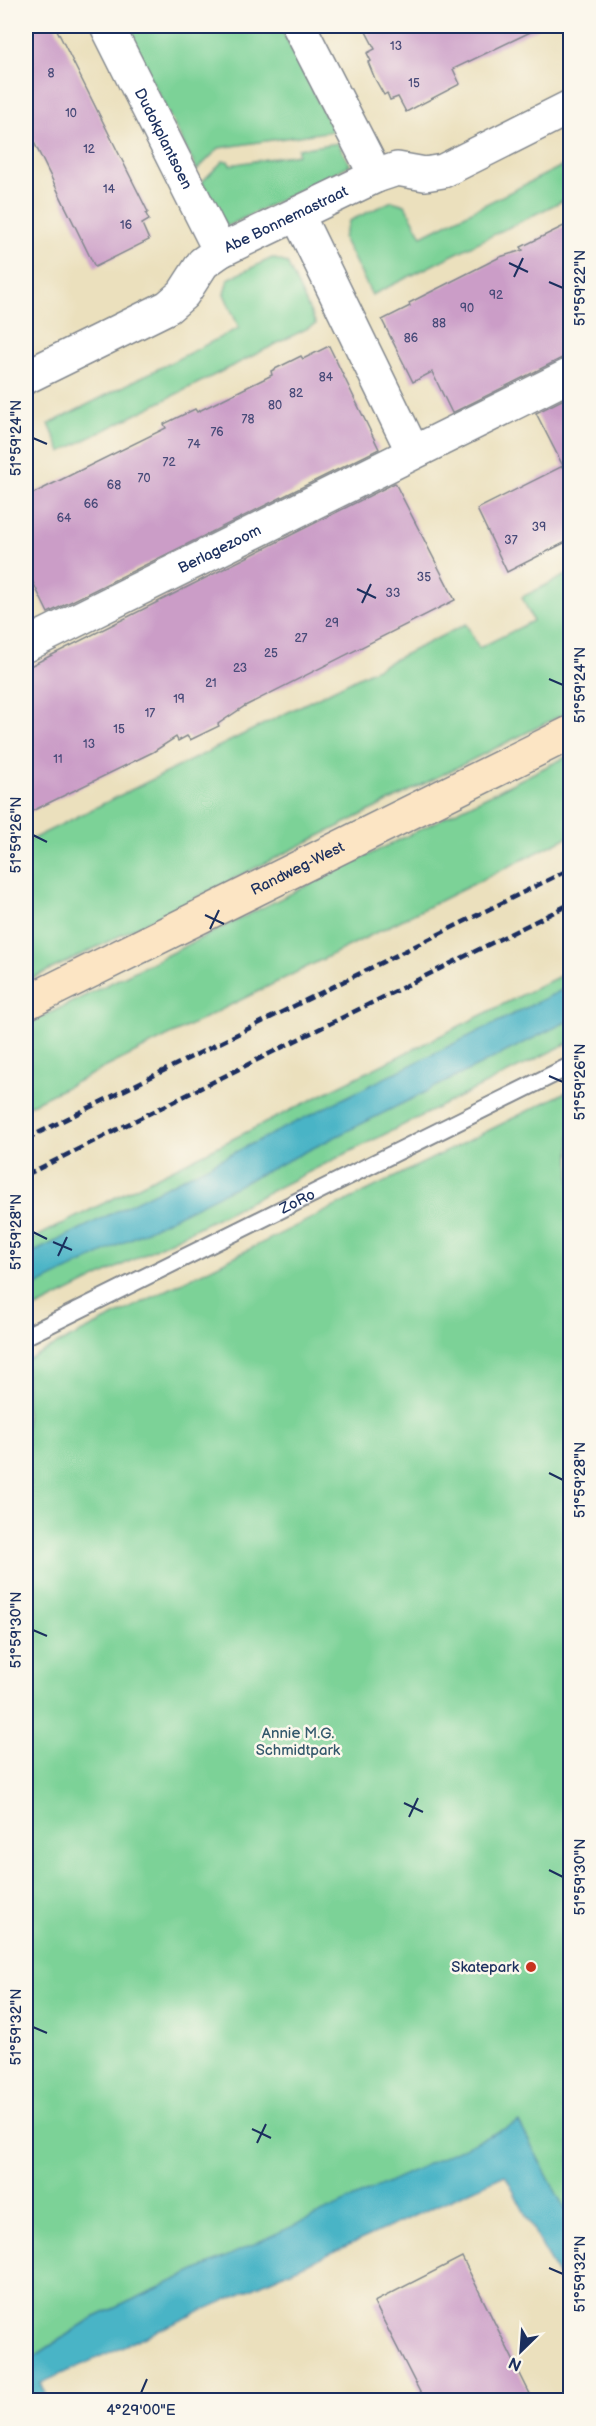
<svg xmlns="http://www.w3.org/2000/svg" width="596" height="2426" font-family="'Balsamiq Sans',sans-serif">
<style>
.green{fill:#7bd297;stroke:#4b807a;stroke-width:1.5}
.water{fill:#49b4c6;stroke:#327292;stroke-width:1.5}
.building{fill:#cb9dc7}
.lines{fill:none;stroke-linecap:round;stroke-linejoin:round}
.lane-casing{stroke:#83888e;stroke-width:20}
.street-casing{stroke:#83888e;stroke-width:36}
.secondary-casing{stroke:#83888e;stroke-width:36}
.lane{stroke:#fff;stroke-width:16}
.street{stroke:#fff;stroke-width:33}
.secondary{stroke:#fce5c4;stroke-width:33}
.rail{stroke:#1b2f5e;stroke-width:4.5;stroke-dasharray:9 4.5;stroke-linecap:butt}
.ticks{fill:none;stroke:#1b2f5e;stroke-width:2}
.poi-dot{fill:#c8321e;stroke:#fbf7ec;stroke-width:2}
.labels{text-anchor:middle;stroke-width:5;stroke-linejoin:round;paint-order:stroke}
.number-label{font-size:12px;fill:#474a78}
.street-label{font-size:15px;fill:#1b2f5e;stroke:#fbf7ec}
.park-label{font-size:15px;fill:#33586c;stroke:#fbf7ec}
.poi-label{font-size:15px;fill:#1b2f5e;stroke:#fbf7ec;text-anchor:end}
.neatline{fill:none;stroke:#1b2f5e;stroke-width:2}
.ticks-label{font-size:15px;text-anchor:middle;fill:#1b2f5e}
</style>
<rect width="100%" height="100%" fill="#fbf7ec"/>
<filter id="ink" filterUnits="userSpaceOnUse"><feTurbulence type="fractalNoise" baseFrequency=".0167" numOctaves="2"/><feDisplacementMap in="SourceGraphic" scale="12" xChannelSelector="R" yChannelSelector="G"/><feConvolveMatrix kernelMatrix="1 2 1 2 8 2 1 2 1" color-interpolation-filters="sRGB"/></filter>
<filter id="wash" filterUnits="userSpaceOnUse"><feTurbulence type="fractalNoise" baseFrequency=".008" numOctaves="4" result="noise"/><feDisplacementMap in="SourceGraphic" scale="24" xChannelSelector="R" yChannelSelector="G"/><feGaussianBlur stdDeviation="1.35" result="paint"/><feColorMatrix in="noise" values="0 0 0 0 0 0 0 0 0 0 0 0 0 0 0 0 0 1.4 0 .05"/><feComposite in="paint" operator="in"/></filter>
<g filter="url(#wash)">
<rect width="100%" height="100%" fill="#ebe0bd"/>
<path class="green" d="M124 26H280L333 131 219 148 197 170Z
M338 143 350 165 226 227 202 182 223 161H228L230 165 298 154V149Z
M570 162V197L372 295 343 238 349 221 392 201 405 205 422 236Z
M272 258 287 263 316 324 61 452 49 424 239 328 224 294 228 279Z
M570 573V711L79 956 26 981V842L466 624 479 648 533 621 522 597Z
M570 755V836L26 1107V1025Z
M570 971V1042L26 1313V1242Z
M570 1090V2219L519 2123 91 2319 26 2362V1360Z"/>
<path class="water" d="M570 986V1020L26 1291V1256Z
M519 2122 570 2219V2300L505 2175 41 2383 49 2400H26V2362L91 2319Z"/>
<g id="blocks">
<path class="building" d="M26 26H55L148 212 146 214 149 220 142 224 149 240 95 267 26 126Z
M363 26H543L453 69 460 84 406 112 398 97 390 100 387 93 384 95 375 79 368 62 371 61 367 53 375 49Z
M570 223V356L562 358 452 413 432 372 413 382 382 320 410 306 409 303 500 257 523 250 521 247Z
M329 346 379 449 48 613 26 568V497L166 428 164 424 195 409 197 412 272 375 271 371 301 356 303 359Z
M570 396V540L507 572 477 509 563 466 536 413Z
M395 483 455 600 245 706 218 724 219 726 190 740 187 736 178 741 176 737 153 752 26 814V668Z
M462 2257 533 2400H424L374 2302Z"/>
</g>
</g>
<g filter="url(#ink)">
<use href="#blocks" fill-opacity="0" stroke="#83888e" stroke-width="1.5"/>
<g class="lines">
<g class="lane-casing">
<g id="lane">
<path id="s1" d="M26 1336 570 1066"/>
</g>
</g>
<g class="street-casing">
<g id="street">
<path id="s2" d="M107 26 220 251"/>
<path d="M299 26 376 176"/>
<path d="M297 214 413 452"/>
<path id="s3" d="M26 377 168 307 183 294 203 263 220 251 376 176 397 169 425 174 443 171 570 107"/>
<path id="s4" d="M26 645 570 375"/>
</g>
</g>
<g class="secondary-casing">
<g id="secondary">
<path id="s5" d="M26 1003 570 733"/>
</g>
</g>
<use href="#lane" class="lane"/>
<use href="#street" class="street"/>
<use href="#secondary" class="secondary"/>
<path class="rail" d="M26 1139 570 869
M26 1175 570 904"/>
</g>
</g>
<path class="ticks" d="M509 263 528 272M514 277 523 258M549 282 563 288M33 438 47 444M357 589 376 598M362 603 371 584M549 679 563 685M33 835 47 842M205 915 224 924M210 929 219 910M549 1076 563 1082M33 1232 47 1239M53 1242 72 1250M58 1256 67 1237M549 1473 563 1480M33 1630 47 1636M404 1803 423 1812M409 1817 418 1798M549 1870 563 1877M33 2027 47 2033M252 2129 271 2138M257 2143 266 2124M549 2268 563 2274M141 2393 147 2379"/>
<circle class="poi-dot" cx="531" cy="1967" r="6"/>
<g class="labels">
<g class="number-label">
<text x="396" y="50">13</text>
<text x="51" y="77">8</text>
<text x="414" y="87">15</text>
<text x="71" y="117">10</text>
<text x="89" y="153">12</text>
<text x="109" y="193">14</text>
<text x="126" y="229">16</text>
<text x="496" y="299">92</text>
<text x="467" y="312">90</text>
<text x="439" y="327">88</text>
<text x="411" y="342">86</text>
<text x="326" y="381">84</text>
<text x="296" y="397">82</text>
<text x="275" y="409">80</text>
<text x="248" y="423">78</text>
<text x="217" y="436">76</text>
<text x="194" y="448">74</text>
<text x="169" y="466">72</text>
<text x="144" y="482">70</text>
<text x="114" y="489">68</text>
<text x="91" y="508">66</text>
<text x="64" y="522">64</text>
<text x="539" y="531">39</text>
<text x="511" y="544">37</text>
<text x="424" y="581">35</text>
<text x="393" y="597">33</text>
<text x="332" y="627">29</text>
<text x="301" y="642">27</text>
<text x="271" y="657">25</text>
<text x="240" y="672">23</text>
<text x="211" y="687">21</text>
<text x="179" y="703">19</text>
<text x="150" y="717">17</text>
<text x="119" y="733">15</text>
<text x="89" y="748">13</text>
<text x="58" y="763">11</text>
</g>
<g class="street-label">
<text dy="5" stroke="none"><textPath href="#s2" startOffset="126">Dudokplantsoen</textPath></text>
<text dy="5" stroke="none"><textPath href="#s3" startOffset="309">Abe Bonnemastraat</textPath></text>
<text dy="5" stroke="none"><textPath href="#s4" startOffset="216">Berlagezoom</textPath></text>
<text dy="5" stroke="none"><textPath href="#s5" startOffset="303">Randweg-West</textPath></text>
<text dy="5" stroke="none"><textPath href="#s1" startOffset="303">ZoRo</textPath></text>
</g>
<g class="park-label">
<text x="298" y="1738">Annie M.G.<tspan x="298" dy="17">Schmidtpark</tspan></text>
</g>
<g class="poi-label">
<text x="519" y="1972">Skatepark</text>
</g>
</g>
<rect width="596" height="2426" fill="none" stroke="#fbf7ec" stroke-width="66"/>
<g transform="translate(521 2351) rotate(205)" stroke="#fbf7ec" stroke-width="4.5" paint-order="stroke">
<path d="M0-4.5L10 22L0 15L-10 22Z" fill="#1b2f5e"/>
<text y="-9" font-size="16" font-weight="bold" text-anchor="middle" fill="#1b2f5e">N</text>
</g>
<rect x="33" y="33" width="530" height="2360" class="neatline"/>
<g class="ticks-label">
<text transform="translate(580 288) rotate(-90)" y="5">51°59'22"N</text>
<text transform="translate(16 438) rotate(-90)" y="5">51°59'24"N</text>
<text transform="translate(580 685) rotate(-90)" y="5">51°59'24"N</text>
<text transform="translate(16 835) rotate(-90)" y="5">51°59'26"N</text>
<text transform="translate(580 1082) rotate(-90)" y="5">51°59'26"N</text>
<text transform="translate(16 1232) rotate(-90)" y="5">51°59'28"N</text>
<text transform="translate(580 1480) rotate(-90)" y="5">51°59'28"N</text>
<text transform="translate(16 1630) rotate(-90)" y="5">51°59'30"N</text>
<text transform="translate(580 1877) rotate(-90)" y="5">51°59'30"N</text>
<text transform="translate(16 2027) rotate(-90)" y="5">51°59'32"N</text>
<text transform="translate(580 2274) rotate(-90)" y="5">51°59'32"N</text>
<text x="141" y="2415">4°29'00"E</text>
</g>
</svg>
